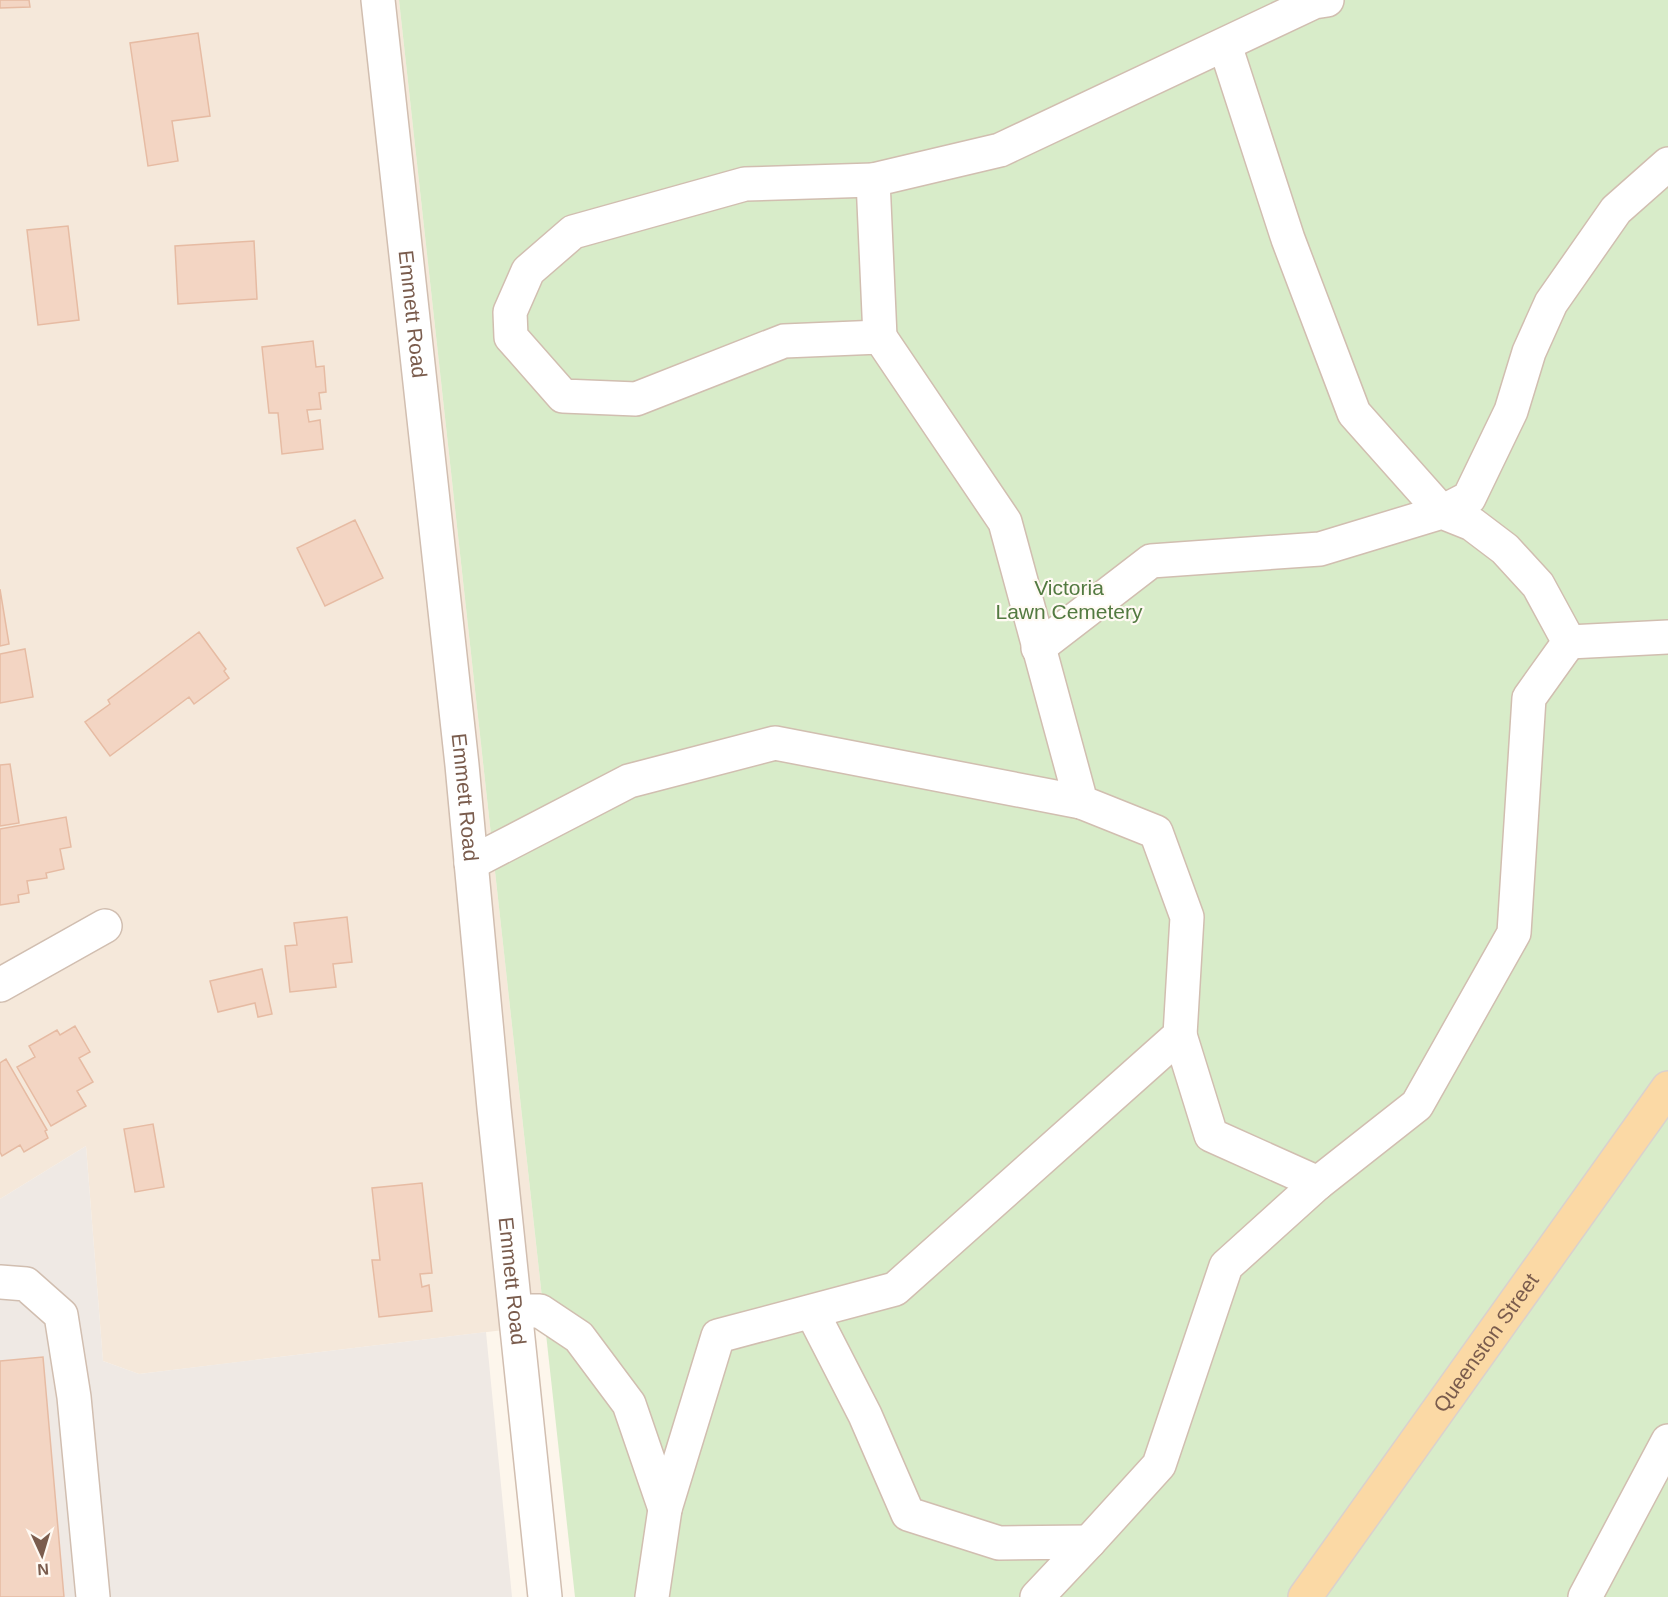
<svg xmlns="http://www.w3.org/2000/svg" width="1668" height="1597" font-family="Arial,sans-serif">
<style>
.residential{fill:#f5e8da}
.industrial{fill:#efe9e4}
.green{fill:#d8ecc9}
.building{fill:#f3d5c3;stroke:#e6bba3;stroke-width:1.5}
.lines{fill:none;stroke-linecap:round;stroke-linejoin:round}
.minor-casing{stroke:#d1beb0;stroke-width:36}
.major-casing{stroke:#dad1cd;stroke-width:36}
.minor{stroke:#fff;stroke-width:33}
.major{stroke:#fbd9a5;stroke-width:33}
.labels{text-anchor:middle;stroke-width:4.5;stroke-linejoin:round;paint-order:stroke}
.street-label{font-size:21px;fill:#7a5c4d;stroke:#fffaf3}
.park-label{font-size:21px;fill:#537a41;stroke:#fffaf3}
</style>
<rect width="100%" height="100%" fill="#fdf6ec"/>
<path class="residential" d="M0 0H399L545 1325 139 1374 103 1361 86 1146 0 1199Z"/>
<path class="industrial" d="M86 1146 103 1361 139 1374 486 1332 512 1597H0V1199Z"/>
<path class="green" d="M399 0H1668V1597H575Z"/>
<path class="building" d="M0 0H29L30 7 0 8Z
M198 33 210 116 172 121 178 161 148 166 130 43Z
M68 226 79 320 38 325 27 230Z
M254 241 257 299 178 304 175 246Z
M313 341 316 367 324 366 326 392 319 393 321 409 307 410 309 422 320 420 323 449 282 454 278 413H269L262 347Z
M355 520 383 578 325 606 297 548Z
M0 589 9 644 0 646Z
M199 632 226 669 224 671 229 678 194 704 189 697 110 756 85 722 110 704 108 700Z
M25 649 33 697 0 703V654Z
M10 764 19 823 0 826V765Z
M66 817 71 847 60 849 64 869 46 873 47 878 27 881 29 893 18 895 19 902 0 905V829Z
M347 917 352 962 333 964 336 987 290 992 285 946 297 945 294 923Z
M262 969 272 1014 258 1017 255 1003 218 1012 210 981Z
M75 1026 90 1052 79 1058 93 1082 77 1091 86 1106 51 1126 17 1067 35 1057 29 1046 57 1030 60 1035Z
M6 1059 47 1130 45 1131 48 1138 24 1152 20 1145 2 1156 0 1152V1063Z
M153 1124 164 1187 135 1192 124 1129Z
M422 1183 432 1273 420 1274 422 1287 429 1285 432 1311 379 1317 372 1260H380L372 1188Z
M43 1357 64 1597H0V1361Z"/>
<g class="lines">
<g class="minor-casing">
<g id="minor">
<path id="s1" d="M378 0 462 765 494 1108 545 1597"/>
<path d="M1225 45 1288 239 1354 413 1442 512 1469 498 1511 411 1529 352 1551 303 1616 210 1668 164"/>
<path d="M880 337 873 180 1000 150 1314 2 1327 0"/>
<path d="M1569 642 1668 637"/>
<path d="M1038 648 1151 561 1320 549 1442 512 1472 524 1505 549 1538 585 1569 642 1529 698 1514 933 1417 1105 1318 1183 1211 1135 1180 1035"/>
<path d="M471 863 629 781 775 743 1081 802"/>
<path d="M0 985 105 926"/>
<path d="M0 1282 26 1284 61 1315 74 1397 93 1597"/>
<path d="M516 1311H540L579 1337 629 1404 665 1509 718 1336 895 1289 1180 1035 1187 917 1156 832 1081 802 1005 522 880 337 784 341 636 399 563 396 511 337 510 312 528 271 573 232 745 184 873 180"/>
<path d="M812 1312 865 1415 908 1514 999 1543 1089 1542 1037 1597"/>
<path d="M1089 1542 1159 1465 1226 1266 1318 1183"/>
<path d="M652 1597 665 1509"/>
<path d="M1585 1597 1668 1441"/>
</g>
</g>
<g class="major-casing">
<g id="major">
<path id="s2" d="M1305 1597 1668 1088"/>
</g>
</g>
<use href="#minor" class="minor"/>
<use href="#major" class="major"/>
</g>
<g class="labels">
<g class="street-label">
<text dy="7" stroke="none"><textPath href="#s1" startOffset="316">Emmett Road</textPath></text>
<text dy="7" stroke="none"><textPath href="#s1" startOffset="802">Emmett Road</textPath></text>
<text dy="7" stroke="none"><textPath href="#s1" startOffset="1288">Emmett Road</textPath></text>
<text dy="7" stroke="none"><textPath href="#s2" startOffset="312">Queenston Street</textPath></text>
</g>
<g class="park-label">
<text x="1069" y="595">Victoria<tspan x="1069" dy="24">Lawn Cemetery</tspan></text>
</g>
</g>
<g transform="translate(42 1555) rotate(176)" stroke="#fffaf3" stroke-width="4.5" paint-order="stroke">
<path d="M0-4.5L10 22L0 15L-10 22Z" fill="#7a5c4d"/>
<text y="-9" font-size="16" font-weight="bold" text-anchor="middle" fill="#7a5c4d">N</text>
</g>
</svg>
